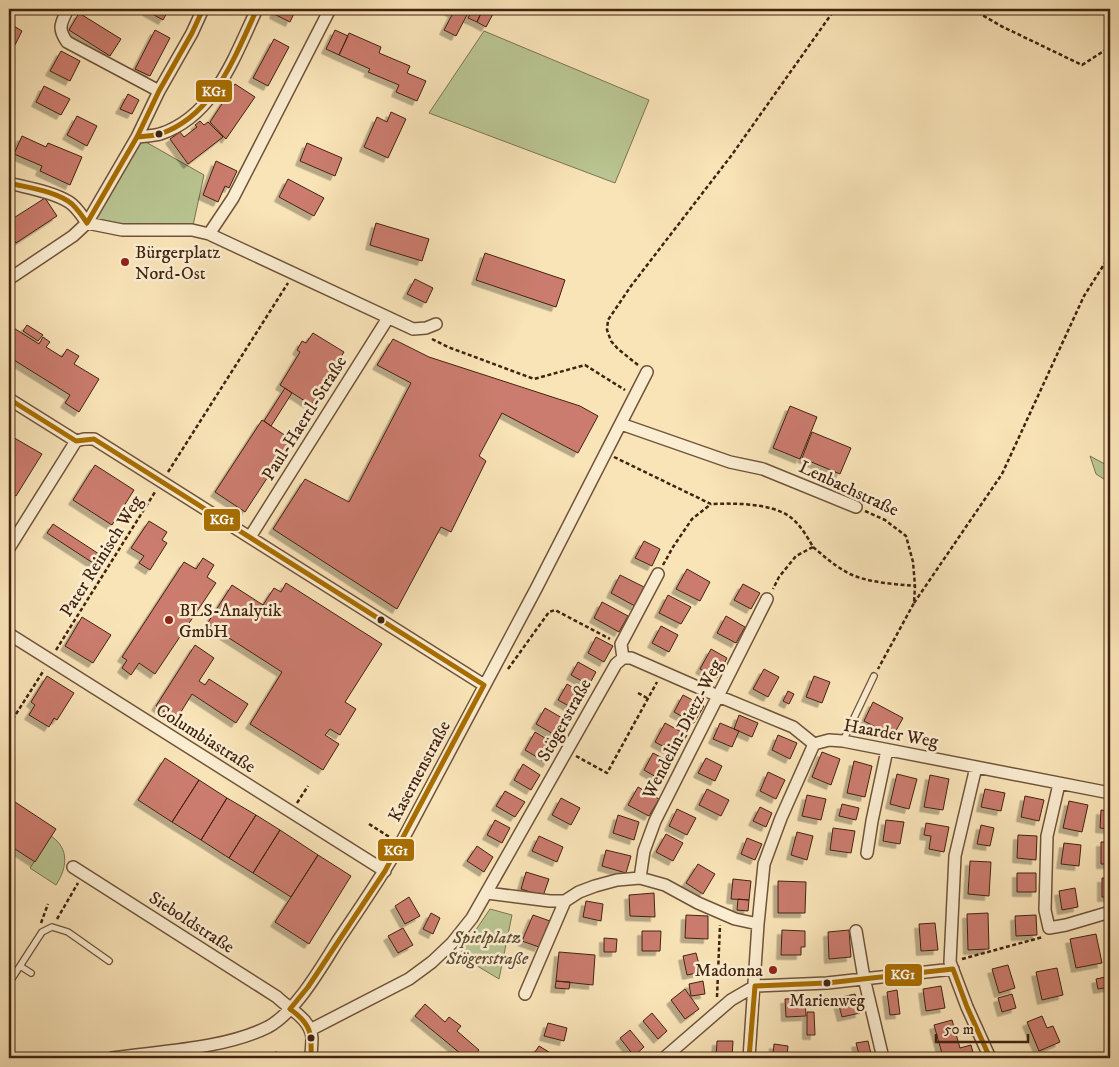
<svg xmlns="http://www.w3.org/2000/svg" width="1119" height="1067" font-family="'IM FELL DW Pica',serif">
<style>
.green{fill:#b9c592;stroke:#7e7451}
.building{fill:#cb7c6e;stroke:#422310;filter:url(#shadow)}
.lines{fill:none;stroke-linecap:round;stroke-linejoin:round}
.service-casing{stroke:#70533a;stroke-width:8}
.minor-casing{stroke:#70533a;stroke-width:14}
.path{stroke:#422310;stroke-width:2.5;stroke-dasharray:4 2.5;stroke-linecap:butt}
.service{stroke:#fbedd1;stroke-width:5.5}
.minor{stroke:#fbedd1;stroke-width:11}
.bus-1-casing{stroke:#fbedd1;stroke-width:9}
.bus-1{stroke:#a86e00;stroke-width:5}
.bus-dot{fill:#422310;stroke:#fbedd1;stroke-width:2}
.poi-dot{fill:#8f2418;stroke:#fbedd1;stroke-width:2}
.labels{text-anchor:middle;stroke-width:5;stroke-linejoin:round;paint-order:stroke}
.bus-label{font-size:17px;fill:#422310;stroke:#fbedd1}
.poi-label{font-size:18px;fill:#422310;stroke:#fbedd1;text-anchor:start}
.street-label{font-size:18px;fill:#422310;stroke:#fbedd1}
.park-label{font-size:18px;font-style:italic;fill:#604c30;stroke:#fbedd1}
.line-badge{stroke:#fbedd1;stroke-width:2}
.badge-label{font-size:14px;text-anchor:middle;font-weight:bold;fill:#fff}
</style>
<defs>
<filter id="shadow"><feDropShadow dx="-4.5" dy="4.5" stdDeviation="0" flood-color="#0004"/></filter>
</defs>
<rect width="100%" height="100%" fill="#f9e4b8"/>
<filter id="stains"><feTurbulence type="fractalNoise" baseFrequency=".004" numOctaves="4"/><feColorMatrix values="0 0 0 0 .2 0 0 0 0 .09 0 0 0 0 .02 0 0 0 .5 -.17"/></filter>
<radialGradient id="worn" r=".72"><stop offset=".6" stop-color="#630" stop-opacity="0"/><stop offset="1" stop-color="#630" stop-opacity=".3"/></radialGradient>
<path class="green" d="M484 31 649 100 615 183 429 113Z
M137 137 204 175 192 230 87 223Z
M1090 456 1110 467V483L1096 474Z
M51 836C70 849 67 868 56 885L30 868Z
M490 909 512 915 499 979 459 955Z"/>
<path class="building" d="M149 9H169L163 20 147 11Z
M276 9H296L290 22 274 14Z
M448 9H470L456 36 444 30 453 13 448 10Z
M473 9H483L477 22 468 18Z
M483 9 494 12 486 27 477 22Z
M79 13 121 39 110 56 69 30Z
M9 23 22 31 15 45 9 42Z
M155 30 170 38 150 76 135 69Z
M335 30 348 36 339 55 326 49Z
M349 33 381 47 379 53 410 66 407 73 426 81 417 101 396 92 399 85 368 72 370 69 339 55Z
M274 39 289 47 268 86 253 78Z
M61 51 80 61 70 81 50 71Z
M235 84 255 97 226 139 210 122Z
M44 86 70 99 61 115 36 102Z
M128 94 139 100 132 114 120 109Z
M391 112 406 119 388 158 364 147 377 117 387 122Z
M77 116 97 126 87 146 67 135Z
M200 121 204 125 208 122 223 137 188 164 170 139 180 132 184 137 197 127 195 125Z
M22 136 46 147 48 143 82 157 70 185 40 171 42 166 14 154Z
M307 143 342 158 335 176 300 161Z
M216 161 237 171 229 188 225 186 218 202 203 195Z
M288 179 324 198 314 216 279 197Z
M45 198 57 216 16 243 9 232V221Z
M376 223 429 239 422 261 370 245Z
M485 253 565 280 556 307 476 280Z
M415 279 433 288 426 303 407 294Z
M9 325 39 344 43 337 50 342 46 347 62 357 67 349 79 356 74 364 99 379 79 412 65 403 70 395 9 357Z
M27 325 43 335 38 341 23 331Z
M313 333 344 352 311 405 280 385 300 352 297 350 302 341 306 343Z
M393 339 429 357 580 406 598 416 578 453 502 413 479 456 486 461 451 532 441 527 397 609 273 529 305 479 349 502 411 383 377 365Z
M285 388 292 393 271 426 264 421Z
M790 406 817 417 800 459 773 448Z
M262 420 292 440 245 512 215 492Z
M812 432 851 448 840 474 802 458Z
M11 436 42 454 16 496 9 491V440Z
M95 465 134 490 112 525 73 500Z
M149 521 167 532 162 540 167 543 150 570 139 563 144 556 131 548Z
M53 524 99 554 93 563 47 533Z
M644 541 660 549 652 566 635 558Z
M203 558 214 565 207 577 216 583 155 674 139 663 131 675 122 668 127 660 122 657 184 562 196 569Z
M687 569 710 582 700 601 676 589Z
M620 575 644 587 635 606 611 593Z
M286 583 382 644 345 702 356 709 340 735 330 729 325 735 339 744 323 770 250 724 282 672 207 624 232 585 263 605 274 588 281 592Z
M743 584 760 593 751 609 734 600Z
M668 595 691 607 681 624 659 613Z
M602 602 628 616 619 632 594 618Z
M726 616 745 627 736 643 717 633Z
M82 617 111 635 93 663 65 646Z
M661 626 678 635 669 652 652 643Z
M596 637 613 646 604 662 588 653Z
M195 645 214 658 199 681 205 685 209 679 248 704 236 723 192 694 176 720 156 706Z
M711 649 727 658 717 678 700 669Z
M578 662 596 672 589 685 571 675Z
M764 669 779 677 768 697 753 689Z
M47 676 74 693 57 720 54 718 49 727 29 715 35 705 31 702Z
M814 676 830 682 822 703 806 697Z
M567 684 585 695 576 710 558 700Z
M788 691 794 694 789 704 783 701Z
M683 695 704 706 694 723 674 712Z
M873 702 903 718 893 736 864 721Z
M545 708 569 722 560 738 536 724Z
M739 715 758 723 752 737 734 729Z
M665 723 687 735 677 754 655 742Z
M720 723 739 731 732 747 713 739Z
M535 732 557 745 547 763 525 750Z
M778 735 797 743 790 759 772 750Z
M822 752 840 759 831 785 812 777Z
M653 753 672 763 663 781 644 770Z
M165 758 199 780 172 822 138 800Z
M706 758 722 766 715 781 698 773Z
M854 761 872 766 865 797 847 793Z
M523 764 540 775 531 790 514 780Z
M768 772 785 780 776 799 760 791Z
M897 774 917 779 909 809 890 804Z
M930 775 949 779 943 810 924 807Z
M199 780 227 798 201 840 172 822Z
M638 787 659 799 649 816 628 805Z
M707 789 729 800 721 816 699 805Z
M985 789 1005 793 1001 811 981 807Z
M505 791 525 802 515 817 496 806Z
M807 795 826 799 821 820 802 816Z
M1025 796 1044 800 1039 821 1021 817Z
M9 798 56 829 35 862 9 845Z
M227 798 256 815 229 858 201 840Z
M561 798 580 808 571 825 552 815Z
M1069 801 1088 805 1082 832 1063 828Z
M842 804 859 808 856 820 839 816Z
M760 807 772 813 766 827 753 821Z
M677 809 696 818 687 835 669 826Z
M1101 810 1110 811V829L1100 828Z
M256 815 280 830 253 873 229 858Z
M618 815 639 822 634 840 613 833Z
M495 820 510 828 502 843 487 835Z
M886 820 904 822 900 844 883 841Z
M926 823 949 827 944 852 929 849 931 836 924 835Z
M981 825 994 828 990 846 977 844Z
M833 828 855 831 851 853 830 850Z
M280 830 318 855 291 897 253 873Z
M797 832 813 836 807 860 791 855Z
M666 834 683 843 673 861 656 852Z
M1018 835 1037 836 1036 860 1017 858Z
M539 836 563 847 557 862 532 851Z
M747 838 762 844 755 860 741 854Z
M1101 842H1110V864H1101Z
M1064 843 1081 845 1079 866 1061 864Z
M477 846 493 857 484 872 467 861Z
M606 850 631 856 626 873 602 866Z
M318 855 351 876 309 944 275 922Z
M970 861 991 862 989 896 968 894Z
M698 864 715 874 703 894 686 883Z
M526 872 549 879 543 896 521 889Z
M1017 873H1036V892H1017Z
M1102 878H1110V897H1102Z
M733 879 751 881 749 900 731 899Z
M778 881 806 882 805 913H778Z
M1075 888 1078 907 1062 910 1059 891Z
M654 893 655 917 630 916 629 895Z
M409 897 420 916 405 924 395 906Z
M738 899 749 900 748 911 737 910Z
M586 901 603 904 601 921 583 917Z
M431 913 440 918 433 934 423 929Z
M988 913 989 949 968 950 967 914Z
M533 915 550 921 539 947 522 941Z
M686 915 708 916V939L685 938Z
M1036 915 1037 935 1016 936 1015 916Z
M935 923 938 950 921 951 919 924Z
M403 928 413 945 398 953 388 936Z
M782 930 805 931V947H801V955H781Z
M849 930 851 957 829 959 828 932Z
M642 931H661L660 951H642Z
M1096 934 1102 963 1076 968 1070 939Z
M604 938 617 939 616 952H604Z
M559 952 595 955 593 985 556 981Z
M696 953 701 972 687 975 683 956Z
M1008 965 1015 988 999 993 992 969Z
M1057 968 1063 995 1042 1000 1036 972Z
M1110 976V987L1098 989 1096 979Z
M556 981 570 982 569 989 555 988Z
M703 981 705 994 691 996 689 984Z
M941 986 945 1008 926 1011 923 989Z
M685 989 699 1009 685 1019 671 1000Z
M897 990 900 1014 890 1015 887 992Z
M855 994 860 1013 842 1017 837 998Z
M1012 994 1016 1008 1002 1012 998 998Z
M805 998 806 1016 786 1017 785 999Z
M425 1004 445 1022 449 1017 461 1026 457 1031 479 1050 473 1058H466L415 1016Z
M807 1012H814L815 1035H807Z
M652 1013 667 1031 658 1039 643 1021Z
M1042 1016 1047 1028 1053 1026 1060 1042 1039 1051 1027 1022Z
M952 1020 960 1048 971 1045 974 1056 958 1058 957 1053 943 1057 934 1025Z
M548 1023 567 1028 564 1041 544 1036Z
M630 1030 644 1047 634 1056 620 1038Z
M717 1041H733L732 1058H716Z
M868 1041 872 1058H860L856 1043Z
M774 1044 788 1046 787 1056 773 1055Z
M539 1046 559 1058H531Z
M275 1052 294 1055V1058H274Z"/>
<g class="lines">
<g class="service-casing">
<path id="service" d="M843 741 874 676
M20 966 31 973
M9 983 42 932 52 927 68 932 109 961"/>
</g>
<g class="minor-casing">
<path id="minor" d="M68 9C61 23 57 28 67 42L159 91
M137 137C144 136 153 136 160 134 215 116 235 55 257 9
M9 183C28 188 53 192 69 202 77 207 82 216 87 223
M87 223 122 230H192L209 234 413 329 426 328 436 324
M209 234 233 198 330 9
M9 279 73 236 87 223 137 137 159 91 192 33 203 9
M9 399 76 441 84 439H94L484 685
M621 424 730 462 763 469 856 507
M250 537 388 318
M9 548 76 441
M9 634 385 871
M623 658H631L718 696 793 727 814 744 829 740 843 741 1110 793
M976 767 955 856 950 962 967 1007 990 1058
M1059 784 1047 836 1045 910 1049 928 1066 925 1110 912
M867 853 872 821 887 750
M73 867 277 997C289 1009 311 1019 312 1038 312 1045 311 1052 311 1058
M640 878 644 851 655 821 767 599
M487 893 550 901H565L579 892 595 886 617 880 640 878 665 885 698 903 735 919 758 924
M856 931 864 978 883 1058
M525 994 565 901
M310 1030 409 979 432 962 452 943 472 918 616 664 623 658 621 644 658 574
M112 1058C161 1051 224 1049 268 1027 296 1012 322 966 339 939 360 908 382 876 401 843L537 587 647 372
M664 1058 731 1000 755 986 827 983 953 969
M749 1058 758 924 764 864 781 818 814 744"/>
</g>
<path class="path" d="M972 9 1001 26 1082 65 1110 47
M432 339 448 347 534 379 585 365 625 390
M638 365 618 349 611 341 607 330 608 320 631 286 731 156 835 9
M614 457 711 504C734 503 769 503 789 516 799 523 807 536 813 547L796 556 779 577 773 589
M168 472 288 283
M865 511 885 520 906 536 913 562 915 586 914 603 878 669
M813 547C825 557 836 567 850 574 870 583 894 584 915 586
M663 565 673 547 692 519 711 504
M914 603 1002 474 1084 296 1110 255
M56 650 155 492
M508 669 549 612 555 610 610 639
M638 693 647 698
M9 725 44 670
M576 756 607 773 657 682
M297 803 308 786
M369 824 391 838
M57 919 78 883
M41 923 48 904
M962 959 1043 937
M717 997 720 925"/>
<use href="#service" class="service"/>
<use href="#minor" class="minor"/>
<g class="bus-1-casing">
<path id="bus-1" d="M137 137C145 136 153 136 160 134 214 116 235 56 257 9
M9 183C29 188 56 191 72 204 78 210 83 217 87 223L137 137 159 91 192 33 203 9
M9 399 76 441 94 439 484 685 385 871 308 987 290 1009C311 1024 312 1033 311 1058
M749 1058 755 986 827 983 953 969 967 1007 990 1058"/>
</g>
<use href="#bus-1" class="bus-1"/>
</g>
<g class="bus-dot">
<circle cx="159" cy="134" r="4.5"/>
<circle cx="381" cy="620" r="4.5"/>
<circle cx="827" cy="983" r="4.5"/>
<circle cx="311" cy="1038" r="4.5"/>
</g>
<g class="poi-dot">
<circle cx="125" cy="262" r="5"/>
<circle cx="169" cy="620" r="5"/>
<circle cx="773" cy="970" r="5"/>
</g>
<g class="labels">
<g class="bus-label">
<text x="827" y="1006">Marienweg</text>
</g>
<g class="poi-label">
<text x="135" y="258">Bürgerplatz<tspan x="135" dy="21">Nord-Ost</tspan></text>
<text x="179" y="616">BLS-Analytik<tspan x="179" dy="21">GmbH</tspan></text>
<text x="763" y="976" text-anchor="end">Madonna</text>
</g>
<g class="street-label">
<text transform="translate(304 418) rotate(-58)" y="6">Paul-Haertl-Straße</text>
<text transform="translate(849 488) rotate(25)" y="6">Lenbachstraße</text>
<text transform="translate(101 556) rotate(-58)" y="6">Pater Reinisch Weg</text>
<text transform="translate(564 720) rotate(-61)" y="6">Stögerstraße</text>
<text transform="translate(682 729) rotate(-63)" y="6">Wendelin-Dietz-Weg</text>
<text transform="translate(891 733) rotate(10)" y="6">Haarder Weg</text>
<text transform="translate(206 738) rotate(32)" y="6">Columbiastraße</text>
<text transform="translate(419 771) rotate(-62)" y="6">Kasernenstraße</text>
<text transform="translate(192 922) rotate(33)" y="6">Sieboldstraße</text>
</g>
<g class="park-label">
<text x="487" y="943">Spielplatz<tspan x="487" dy="21">Stögerstraße</tspan></text>
</g>
</g>
<g class="line-badge">
<rect x="195" y="79" width="38" height="24" rx="5" fill="#a86e00"/>
<rect x="203" y="508" width="38" height="24" rx="5" fill="#a86e00"/>
<rect x="377" y="838" width="38" height="24" rx="5" fill="#a86e00"/>
<rect x="884" y="963" width="39" height="24" rx="5" fill="#a86e00"/>
</g>
<g class="badge-label">
<text x="214" y="96">KG1</text>
<text x="222" y="524">KG1</text>
<text x="396" y="855">KG1</text>
<text x="903" y="979">KG1</text>
</g>
<rect width="1119" height="1067" fill="none" stroke="#f9e4b8" stroke-width="30"/>
<rect x="10" y="10" width="1099" height="1047" fill="none" stroke="#422310" stroke-width="2.5"/>
<rect x="15" y="15" width="1089" height="1037" fill="none" stroke="#422310"/>
<path d="M936 1034v8h92v-8" fill="none" stroke="#422310" stroke-width="2.5"/>
<text x="944" y="1034" font-size="15" fill="#422310" stroke="#fbedd1" stroke-width="4" paint-order="stroke">50 m</text>
<rect width="100%" height="100%" filter="url(#stains)"/>
<rect width="100%" height="100%" fill="url(#worn)"/>
</svg>
